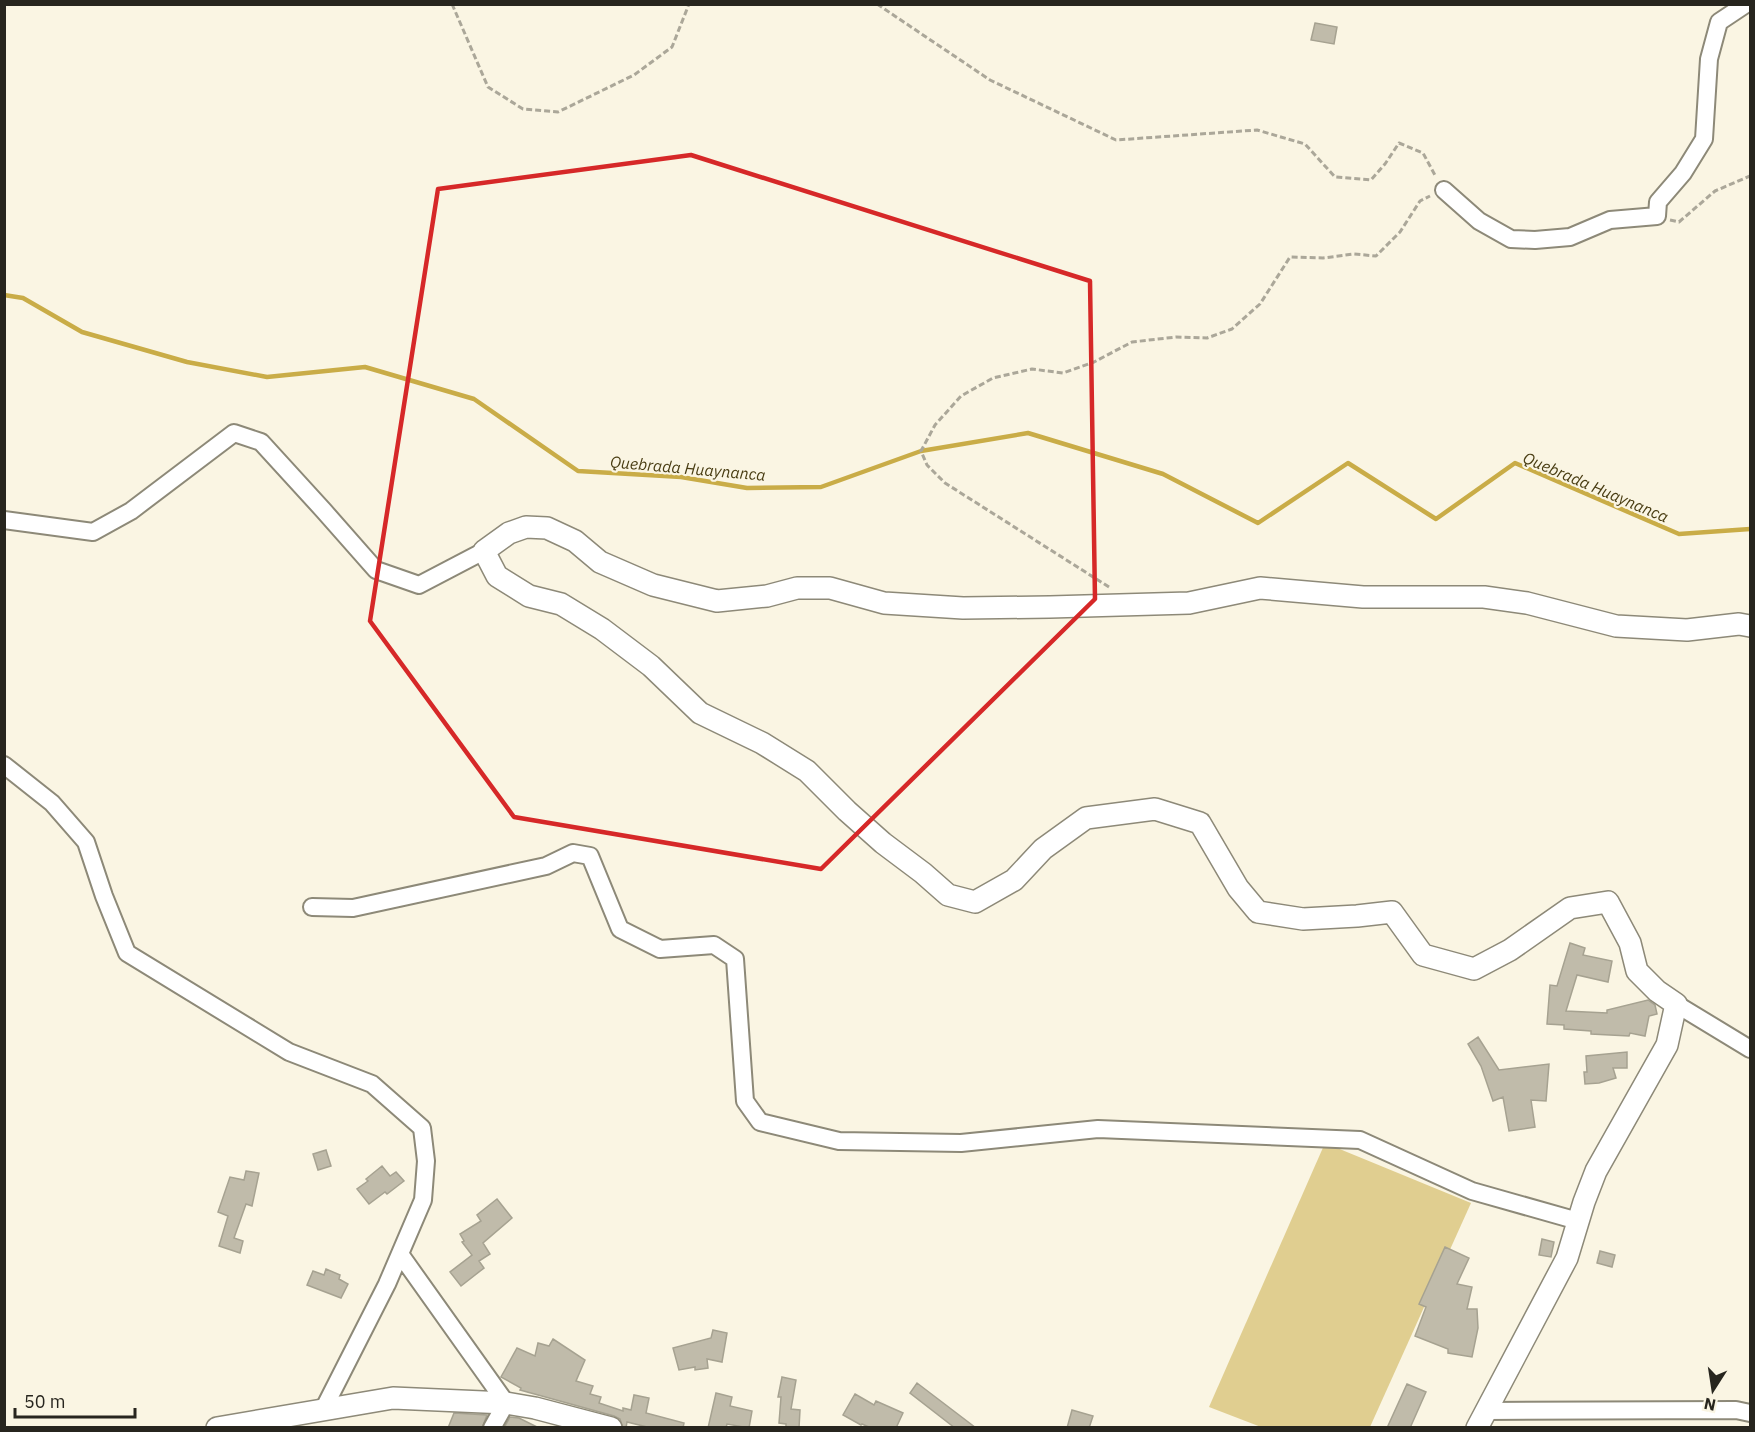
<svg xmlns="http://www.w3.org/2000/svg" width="1755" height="1432" font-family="'IBM Plex Sans',sans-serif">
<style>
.green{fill:#e0ce90}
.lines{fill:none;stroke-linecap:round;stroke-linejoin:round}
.stream{stroke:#c9ac47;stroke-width:4.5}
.building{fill:#c0bbaa;stroke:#a6a291;stroke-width:1.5}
.minor-casing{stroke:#8d8978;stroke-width:20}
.tertiary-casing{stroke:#8d8978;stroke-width:24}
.path{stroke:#aba799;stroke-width:3;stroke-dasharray:6 3;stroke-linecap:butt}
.minor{stroke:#fff;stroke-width:16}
.tertiary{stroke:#fff;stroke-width:21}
.marked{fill:none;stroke:#d62828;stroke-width:4.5;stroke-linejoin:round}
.labels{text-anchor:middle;stroke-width:4.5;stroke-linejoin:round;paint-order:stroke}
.water-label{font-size:16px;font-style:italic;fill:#493d13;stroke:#faf5e3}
</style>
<rect width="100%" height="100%" fill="#faf5e3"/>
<path class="green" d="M1325 1143 1471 1203 1370 1427H1261L1209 1407Z"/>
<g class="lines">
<path class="stream" d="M4 295 23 298 82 332 187 362 267 377 365 367 474 399 578 471 681 477 747 488 821 487 921 451 1028 433 1163 474 1258 523 1348 463 1436 519 1515 463 1679 534 1750 529"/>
</g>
<path class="building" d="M1315 23 1337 27 1334 44 1311 40Z
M1570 943 1585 948 1583 955 1612 961 1608 982 1577 975 1566 1011 1607 1013V1010L1648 1000 1655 1005 1657 1014 1649 1016 1645 1036 1630 1033 1629 1036 1591 1034V1031L1564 1029V1025L1547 1024 1550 985 1557 986Z
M1478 1037 1499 1070 1549 1064 1546 1101 1531 1100 1535 1127 1509 1131 1503 1097 1493 1101 1481 1066 1468 1044Z
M1627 1052V1068H1613L1616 1078 1599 1083 1585 1084 1584 1072H1587L1586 1056Z
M326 1150 331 1166 318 1170 313 1154Z
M382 1166 390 1176 396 1172 404 1181 387 1194 385 1192 369 1204 357 1189 368 1181 366 1179Z
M246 1171 259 1173 252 1206 246 1204 234 1238 243 1241 240 1253 219 1246 228 1216 218 1212 230 1177 244 1180Z
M497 1199 512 1218 483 1243 490 1254 479 1261 484 1268 461 1286 450 1272 472 1255 462 1242 464 1241 460 1234 481 1221 477 1215Z
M1542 1239 1554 1242 1551 1257 1539 1255Z
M1445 1247 1469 1258 1457 1284 1472 1287 1467 1309H1477L1478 1328 1472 1357 1448 1353V1349L1415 1336 1426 1307 1419 1304Z
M1600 1251 1615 1255 1612 1267 1597 1263Z
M326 1269 340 1275 339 1279 348 1284 341 1298 307 1285 313 1271 324 1275Z
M713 1330 727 1333 722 1362 707 1359 708 1368 695 1370V1367L679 1370 673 1348 711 1338Z
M553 1339 585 1360 576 1381 593 1386 590 1394 601 1397 599 1403 623 1411V1408L631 1410 634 1395 649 1398 646 1413 684 1423 683 1428H651L627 1422 626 1428H623L620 1419 614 1416 520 1390 521 1388 501 1377 517 1348 535 1356 538 1343 549 1346Z
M782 1377 796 1380 791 1409 800 1410 799 1428H786V1424L779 1423 781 1397H778Z
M917 1383 976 1428H955L910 1393Z
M1407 1384 1426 1392 1410 1428H1387Z
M716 1393 732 1397 730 1406 752 1411 749 1428 727 1424 726 1428H708Z
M855 1394 874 1405 876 1401 903 1413 896 1428H871L862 1424 861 1425 843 1415Z
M1072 1410 1093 1416 1089 1428H1067Z
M454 1413 487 1415 482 1428H448Z
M510 1417 519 1418 539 1428H504Z"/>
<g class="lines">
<g class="minor-casing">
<path id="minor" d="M1444 190 1479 221 1511 239 1535 240 1570 237 1610 220 1657 216 1658 202 1683 173 1704 139 1709 59 1719 22 1746 4
M4 520 93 532 131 511 234 433 261 442 324 511 376 570 419 585 484 551
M4 765 52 803 86 842 104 896 127 953 289 1052 372 1084 422 1128 426 1161 423 1200 387 1284 324 1408
M312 907 353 908 546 866 573 853 590 856 620 929 660 949 714 945 735 959 745 1101 760 1122 839 1141 961 1143 1098 1129 1360 1140 1472 1191 1578 1221
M1676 1004 1750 1049
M400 1254 506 1403 492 1428
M1486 1411 1736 1410 1750 1413"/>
</g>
<g class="tertiary-casing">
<path id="tertiary" d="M217 1428 393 1398 506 1403 535 1408 611 1428
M1477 1428 1567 1258 1584 1202 1596 1171 1667 1045 1676 1004 1657 991 1637 971 1630 943 1608 902 1570 908 1510 950 1474 969 1423 955 1392 912 1357 916 1303 919 1258 912 1238 888 1200 823 1155 809 1086 818 1043 849 1014 880 975 902 948 895 923 873 883 843 847 811 807 771 762 743 700 713 651 666 602 629 561 604 529 596 497 576 484 551 509 533 526 527 547 528 575 541 600 562 653 585 717 601 767 596 797 588H830L884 603 963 608 1050 607 1189 603 1260 588 1363 597H1484L1527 603 1616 626 1687 630 1739 624 1750 626"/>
</g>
<path class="path" d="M452 4 488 87 523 109 558 112 634 75 672 47 689 4
M877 4 990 80 1116 140 1257 130 1305 144 1335 177 1371 180 1385 164 1399 143 1423 153 1436 177
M1670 220 1679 222 1715 191 1750 176
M1109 587 945 483 927 465 921 451 935 425 961 396 993 378 1032 369 1063 373 1094 362 1132 342 1176 337 1207 338 1232 329 1260 304 1290 257 1323 258 1354 254 1376 256 1400 232 1420 201 1430 196"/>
<use href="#minor" class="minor"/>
<use href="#tertiary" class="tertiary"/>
</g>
<path class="marked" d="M691 155 1090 281 1095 599 821 869 514 817 370 621 438 189Z"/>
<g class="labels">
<g class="water-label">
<text transform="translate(688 468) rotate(5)" y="6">Quebrada Huaynanca</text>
<text transform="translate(1596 487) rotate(23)" y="6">Quebrada Huaynanca</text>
</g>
</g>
<rect width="1755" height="1432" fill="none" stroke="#27251e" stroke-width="12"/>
<g transform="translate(1713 1390) rotate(192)" stroke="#faf5e3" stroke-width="4.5" paint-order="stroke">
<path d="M0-4.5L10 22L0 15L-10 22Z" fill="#27251e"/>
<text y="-9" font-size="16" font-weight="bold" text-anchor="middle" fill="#27251e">N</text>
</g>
<path d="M15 1408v9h120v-9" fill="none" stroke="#27251e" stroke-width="3"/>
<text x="24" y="1408" font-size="18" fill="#27251e" stroke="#faf5e3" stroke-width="4.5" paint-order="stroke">50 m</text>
</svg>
